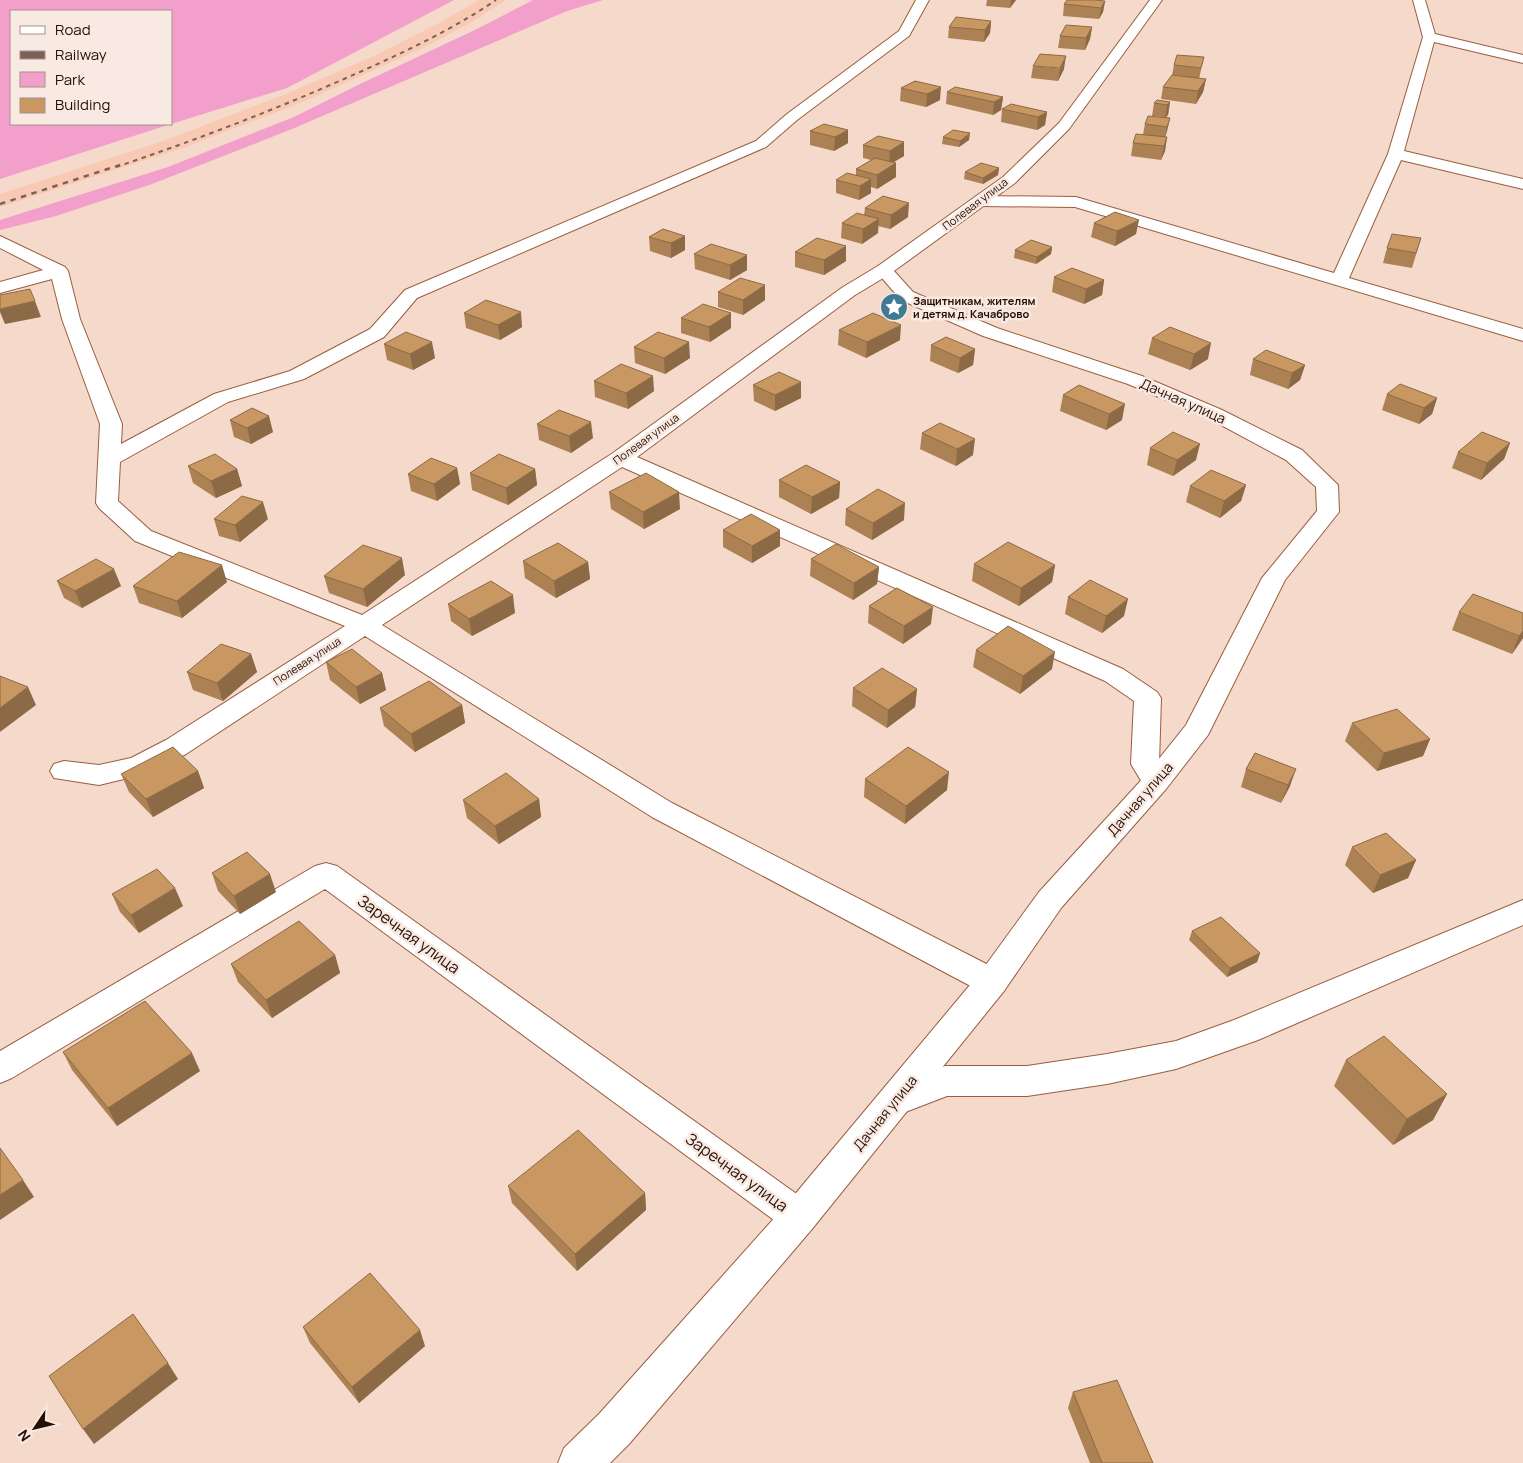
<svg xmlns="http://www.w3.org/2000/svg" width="1523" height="1463" font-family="Manrope,sans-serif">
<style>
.built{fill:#f8cab3}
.green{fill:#f29fcb}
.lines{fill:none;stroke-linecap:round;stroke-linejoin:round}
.minor-casing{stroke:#9a5d3e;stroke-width:2}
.tertiary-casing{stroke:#9a5d3e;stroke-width:2}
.minor{fill:#fff;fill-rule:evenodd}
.tertiary{fill:#fff;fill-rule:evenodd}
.rail-far1{stroke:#7b6255;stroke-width:2;stroke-dasharray:4.5 4.5;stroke-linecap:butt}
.rail{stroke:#7b6255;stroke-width:2.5;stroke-dasharray:5.5 5.5;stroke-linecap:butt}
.wall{fill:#ac8254}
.shaded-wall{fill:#8c6a45}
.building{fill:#c89762;stroke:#8c6a45}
.labels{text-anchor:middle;stroke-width:5;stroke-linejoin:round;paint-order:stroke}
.far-street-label{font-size:11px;fill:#260f03;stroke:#f8e9e2}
.far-poi-label{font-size:11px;font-weight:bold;fill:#260f03;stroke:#f8e9e2;text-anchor:start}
.street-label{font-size:14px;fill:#260f03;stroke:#f8e9e2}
.near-street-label{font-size:16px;fill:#260f03;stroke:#f8e9e2}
</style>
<rect width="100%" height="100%" fill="#f5d9cb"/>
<path class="built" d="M479 0H506L472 22 425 47 305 101 183 148 0 207V194L163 141 286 94 376 55 439 23Z"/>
<path class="green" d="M0 0H454L287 88 171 124V11H11V124H171L0 179Z
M533 0H603L567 11 292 129 152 184 56 216 0 230V220L168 167 294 117 358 85 477 29Z"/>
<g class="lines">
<g class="minor-casing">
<path id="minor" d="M916 0H929L909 36 797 120 766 147 417 298 384 337 304 379 228 402 120 462 118 501 151 531 362 615 613 453 843 287 878 266 884 265 890 266 893 270 890 274 855 295 637 457 1123 669 1157 692 1161 698 1159 764 1170 782 1166 789 1156 792 1146 789 1131 764 1134 701 1105 681 622 467 382 625 672 803 1004 973 1008 982 1004 991 992 995 980 991 652 817 365 636 186 754 149 773 99 785 54 778 50 771 54 764 64 761 99 765 131 758 166 740 345 626 135 541 99 508 96 503 100 424 62 319 52 279 0 293V282L43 270 0 248V236L65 267 68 271 80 319 122 424 121 444 214 394 290 371 370 329 405 290 756 141 787 114 899 31Z
M1413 0H1425L1435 34 1523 55V63L1434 42 1404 151 1523 179V189L1401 160 1349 278 1523 329V341L1075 207 982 206 976 204 974 201 976 198 982 196 1076 197 1334 273 1388 154 1423 37Z
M326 863 337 866 812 1205 818 1217 812 1229 799 1234 786 1229 325 889 12 1078 0 1083V1051L315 866Z
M1523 900V925L1258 1040 1176 1069 1107 1084 1027 1096H947L895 1116 883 1112 877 1101 883 1090 945 1066H1027L1107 1054 1176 1041 1234 1020Z"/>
</g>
<g class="tertiary-casing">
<path id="tertiary" d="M1150 0H1162L1069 129 1015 183 894 271 913 292 997 328 1142 376 1222 410 1302 450 1338 485 1339 512 1285 580 1208 735 1166 789 1061 908 1004 991 812 1229 629 1444 610 1463H558L564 1448 599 1414 786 1205 980 973 1039 892 1146 775 1186 725 1262 578 1317 511 1316 487 1286 460 1208 418 1128 384 983 336 901 300 875 270 878 266 1003 177 1059 123Z"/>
</g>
<use href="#minor" class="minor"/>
<use href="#tertiary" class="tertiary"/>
<path class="rail-far1" d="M116 167C193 141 269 112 344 79 396 56 449 32 496 0"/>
<path class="rail" d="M0 204 120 165"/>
</g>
<path class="wall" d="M987 0H1016L1010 8 986 6Z
M1105 1 1103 12 1099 19 1063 16 1064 4Z
M991 21 990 33 984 42 948 38 949 27Z
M1092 27 1090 39 1085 50 1058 48 1060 36Z
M1204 57 1199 79H1206L1203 92 1196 104 1161 99 1163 87 1172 75 1174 65Z
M1033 66 1064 69 1058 81 1031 78Z
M915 81 940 100 926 107 900 101 901 88Z
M947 92 1003 97 1001 110 993 115 946 104Z
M1170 102 1168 115 1165 118H1170L1167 131 1165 137H1167L1165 151 1161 160 1131 156 1133 143 1143 134 1145 124 1162 117 1152 116 1154 103Z
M1002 109 1047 112 1045 125 1037 130 1001 122Z
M824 124 848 143 834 151 810 145V131Z
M943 137 969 140 959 147 942 144Z
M904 142V156L893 162 896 163V177L877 189 871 187V193L859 200 836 193V180L856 175V169L871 160 863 158V145Z
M999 168 998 175 983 184 964 179 965 172Z
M865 208 908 217 890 229 878 226V233L862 244 841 238 842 223 864 215Z
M1094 223 1136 234 1115 246 1091 237Z
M663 229 685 250 671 258 650 251 649 237Z
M1421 238 1412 268 1383 263 1387 248Z
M1052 247 1051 254 1036 264 1014 258 1015 250Z
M795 252 846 261 824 275 795 267Z
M694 254 747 270 730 280 695 269Z
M1054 277 1104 280 1102 295 1084 304 1052 292Z
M765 285V300L743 315 718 307V292Z
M464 313 522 327 500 340 466 328Z
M731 313V328L710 342 681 333V318Z
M839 330 900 340 866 358 838 345Z
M1152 338 1208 359 1190 370 1148 354Z
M384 344 435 358 413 370 387 360Z
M931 345 975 349 973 365 958 373 930 361Z
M634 347 690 358 665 374 635 363Z
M1253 359 1305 365 1300 380 1288 389 1250 375Z
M594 381 654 391 628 409 595 397Z
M753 385 801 398 775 411 754 401Z
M1079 385 1122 420 1106 430 1060 411 1063 395Z
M1387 394 1437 398 1432 414 1419 424 1382 410Z
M230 420 273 432 251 444 234 437Z
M537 424 593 438 571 453 539 440Z
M922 433 973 455 956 466 920 449Z
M1510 443 1504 459 1481 480 1452 468 1458 452Z
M1150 448 1196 460 1173 476 1147 465Z
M188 466 237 469 242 486 216 498 193 483Z
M457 468 460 484 437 501 411 491 408 474Z
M535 469 537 485 508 505 472 490 470 473Z
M779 480 840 482 839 498 811 514 779 497Z
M1246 485 1241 501 1220 518 1186 502 1190 486Z
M609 492 680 509 644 529 611 509Z
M846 509 904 520 872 540 845 525Z
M214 519H268L240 542 219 536Z
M723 530 780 546 752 563 723 547Z
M811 559 879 567 877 584 853 600 810 576Z
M523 561 588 562 590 579 556 598 525 578Z
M974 564 1055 565 1052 582 1019 606 972 581Z
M405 575 367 607 329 593 324 576Z
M57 581 121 586 82 608 64 598Z
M227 582 182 618 139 603 133 586Z
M1068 597 1124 616 1102 633 1065 614Z
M448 604 515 613 472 636 451 621Z
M869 606 931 624 903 644 868 623Z
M1459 612 1523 638 1512 654 1452 630Z
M976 650 1052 669 1020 694 973 667Z
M251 654 257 672 223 701 193 690 187 672Z
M326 662 382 673 386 690 360 704 330 680Z
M853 688 917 689 915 707 887 728 852 706Z
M462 705 465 723 415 752 384 726 380 708Z
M1352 723 1430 739 1423 756 1377 771 1345 741Z
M1255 753 1290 786 1281 803 1241 787 1246 769Z
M198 771 204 788 153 817 129 792 121 774Z
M865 779 947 790 905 824 864 797Z
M539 799 541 817 499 844 467 818 463 800Z
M1352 847 1416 860 1408 878 1373 893 1345 865Z
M212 873 276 892 240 914 218 891Z
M112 894 183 906 139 933 120 912Z
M1192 931 1260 953 1257 962 1227 977 1189 940Z
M335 955 340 973 272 1018 238 982 231 964Z
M63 1052 200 1071 117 1126 72 1070Z
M1346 1060 1447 1094 1433 1120 1393 1145 1334 1086Z
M508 1186 645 1193 646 1210 577 1271 512 1203Z
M303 1327 425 1346 359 1403 310 1343Z
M1073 1392 1152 1463H1090L1068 1408Z"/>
<path class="shaded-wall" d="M1011 0H1016L1010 8Z
M1105 1 1103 12 1099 19 1101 8Z
M991 21 990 33 984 42 985 30Z
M1092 27 1090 39 1085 50 1086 38Z
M1066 56 1064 69 1058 81 1060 68Z
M1206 79 1203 92 1196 104 1198 91Z
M941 87 940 100 926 107 927 94Z
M1003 97 1001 110 993 115 994 102Z
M1170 102 1168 115 1165 118 1167 105Z
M1047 112 1045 125 1037 130 1038 117Z
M1170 118 1167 131 1164 140 1167 127Z
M848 130V143L834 151 835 137Z
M970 133 969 140 959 147 960 141Z
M1167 137 1165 151 1161 160 1164 146Z
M904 142V156L889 165 890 151Z
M896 163V177L877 189V175Z
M999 168 998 175 983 184V178Z
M871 179V193L859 200 860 186Z
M909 203 908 217 890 229 891 215Z
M879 219 878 233 862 244 863 229Z
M1139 220 1136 234 1115 246 1117 231Z
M685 236V250L671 258V243Z
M846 246V261L824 275V260Z
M1052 247 1051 254 1036 264 1037 257Z
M747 255V270L730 280V265Z
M1104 280 1102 295 1084 304 1086 289Z
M765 285V300L743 315V300Z
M35 301 41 317 5 324 0 312V309Z
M521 312 522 327 500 340 498 325Z
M731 313V328L710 342 709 327Z
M901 325 900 340 866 358 867 342Z
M432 342 435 358 413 370 410 354Z
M689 342 690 358 665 374 664 358Z
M1211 343 1208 359 1190 370 1194 354Z
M975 349 973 365 958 373 960 358Z
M1305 365 1300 380 1288 389 1292 373Z
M653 376 654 391 628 409 626 393Z
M801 382V398L775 411V395Z
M1437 398 1432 414 1419 424 1424 408Z
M1125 404 1122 420 1106 430 1109 414Z
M269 416 273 432 251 444 247 428Z
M591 422 593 438 571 453 569 436Z
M975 439 973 455 956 466 957 449Z
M1510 443 1504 459 1481 480 1487 463Z
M1200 444 1196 460 1173 476 1177 460Z
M457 468 460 484 437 501 434 484Z
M237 469 242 486 216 498 211 481Z
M535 469 537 485 508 505 506 488Z
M840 482 839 498 811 514 812 497Z
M1246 485 1241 501 1220 518 1224 501Z
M679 492 680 509 644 529 643 512Z
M263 502 268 519 240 542 235 525Z
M905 503 904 520 872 540 873 523Z
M780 530V546L752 563V546Z
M402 558 405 575 367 607 363 589Z
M588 562 590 579 556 598 554 581Z
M222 565 227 582 182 618 177 601Z
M1055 565 1052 582 1019 606 1021 588Z
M879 567 877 584 853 600 854 583Z
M114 569 121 586 82 608 75 591Z
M513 595 515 613 472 636 469 619Z
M1128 599 1124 616 1102 633 1106 616Z
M933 607 931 624 903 644 904 626Z
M1523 631V638L1512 654 1519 636Z
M1055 652 1052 669 1020 694 1023 676Z
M251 654 257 672 223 701 217 683Z
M382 673 386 690 360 704 356 687Z
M28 687 36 705 0 732V708Z
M917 689 915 707 887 728 888 710Z
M462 705 465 723 415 752 411 734Z
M1430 739 1423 756 1377 771 1384 753Z
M1296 769 1290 786 1281 803 1288 785Z
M198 771 204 788 153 817 146 799Z
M949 772 947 790 905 824 906 806Z
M539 799 541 817 499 844 495 826Z
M1416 860 1408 878 1373 893 1380 875Z
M270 874 276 892 240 914 234 896Z
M175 888 183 906 139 933 131 915Z
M1260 953 1257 962 1227 977 1230 968Z
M335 955 340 973 272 1018 266 1000Z
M192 1053 200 1071 117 1126 108 1108Z
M1447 1094 1433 1120 1393 1145 1407 1119Z
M23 1180 34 1197 0 1220V1195Z
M645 1193 646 1210 577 1271 575 1254Z
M420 1330 425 1346 359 1403 352 1387Z
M168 1363 178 1379 94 1444 83 1429Z"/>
<path class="building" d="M1067 0H1095L1105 1 1101 8 1064 4Z
M956 17 991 21 985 30 949 27Z
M1066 25 1092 27 1086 38 1060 36Z
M1040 54 1066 56 1060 68 1033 66Z
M1177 55 1204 57 1201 68 1174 65Z
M1172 75 1206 79 1198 91 1163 87Z
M915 81 941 87 927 94 901 88Z
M955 87 1003 97 994 102 947 92Z
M1157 100 1170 102 1167 105 1154 103Z
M1011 104 1047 112 1038 117 1002 109Z
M1148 116 1170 118 1167 127 1145 124Z
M824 124 848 130 835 137 810 131Z
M953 130 970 133 960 141 943 137Z
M1136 134 1167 137 1164 146 1133 143Z
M878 136 904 142 890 151 863 145Z
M875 158 896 163 877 175 856 169Z
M981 163 999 168 983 178 965 172Z
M847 173 871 179 860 186 836 180Z
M883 196 909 203 891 215 865 208Z
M1115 212 1139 220 1117 231 1094 223Z
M857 213 879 219 863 229 842 223Z
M663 229 685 236 671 243 649 237Z
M1392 234 1421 238 1416 253 1387 248Z
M817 238 846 246 824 260 795 252Z
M1031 240 1052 247 1037 257 1015 250Z
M711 244 747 255 730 265 694 254Z
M1072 268 1104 280 1086 289 1054 277Z
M740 278 765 285 743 300 718 292Z
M30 289 35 301 0 309V295Z
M486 300 521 312 498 325 464 313Z
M703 304 731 313 709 327 681 318Z
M873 313 901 325 867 342 839 330Z
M1170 327 1211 343 1194 354 1152 338Z
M406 332 432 342 410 354 384 344Z
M658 332 689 342 664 358 634 347Z
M946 337 975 349 960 358 931 345Z
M1266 350 1305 365 1292 373 1253 359Z
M621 364 653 376 626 393 594 381Z
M779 372 801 382 775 395 753 385Z
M1400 384 1437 398 1424 408 1387 394Z
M1079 385 1125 404 1109 414 1063 395Z
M252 408 269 416 247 428 230 420Z
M559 410 591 422 569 436 537 424Z
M940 423 975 439 957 449 922 433Z
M1173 432 1200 444 1177 460 1150 448Z
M1482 432 1510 443 1487 463 1458 452Z
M215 454 237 469 211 481 188 466Z
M499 454 535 469 506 488 470 473Z
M431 458 457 468 434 484 408 474Z
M806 465 840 482 812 497 779 480Z
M1211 470 1246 485 1224 501 1190 486Z
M646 473 679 492 643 512 609 492Z
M878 489 905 503 873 523 846 509Z
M242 496 263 502 235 525 214 519Z
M751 514 780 530 752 546 723 530Z
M1008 542 1055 565 1021 588 974 564Z
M558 543 588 562 554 581 523 561Z
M836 544 879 567 854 583 811 559Z
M363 545 402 558 363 589 324 576Z
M179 552 222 565 177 601 133 586Z
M96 559 114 569 75 591 57 581Z
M1090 580 1128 599 1106 616 1068 597Z
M491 581 513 595 469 619 448 604Z
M897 588 933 607 904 626 869 606Z
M1473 594 1523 613V631L1519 636 1459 612Z
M1008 626 1055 652 1023 676 976 650Z
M221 644 251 654 217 683 187 672Z
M352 649 382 673 356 687 326 662Z
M882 668 917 689 888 710 853 688Z
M0 676 28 687 0 708Z
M429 681 462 705 411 734 380 708Z
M1397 709 1430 739 1384 753 1352 723Z
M173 747 198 771 146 799 121 774Z
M908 747 949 772 906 806 865 779Z
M1255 753 1296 769 1288 785 1246 769Z
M506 773 539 799 495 826 463 800Z
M1386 833 1416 860 1380 875 1352 847Z
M247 852 270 874 234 896 212 873Z
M157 869 175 888 131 915 112 894Z
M1221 917 1260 953 1230 968 1192 931Z
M299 921 335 955 266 1000 231 964Z
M145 1001 192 1053 108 1108 63 1052Z
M1384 1036 1447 1094 1407 1119 1346 1060Z
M578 1130 645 1193 575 1254 508 1186Z
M0 1148 23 1180 0 1195Z
M370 1273 420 1330 352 1387 303 1327Z
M133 1314 168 1363 83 1429 49 1376Z
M1117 1380 1153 1463H1102L1073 1392Z"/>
<defs>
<g id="sight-disc" transform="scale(1.4375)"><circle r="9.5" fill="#407b93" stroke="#f8e9e2"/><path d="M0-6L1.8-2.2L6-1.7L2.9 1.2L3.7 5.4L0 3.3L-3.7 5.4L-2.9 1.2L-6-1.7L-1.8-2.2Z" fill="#fff"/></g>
</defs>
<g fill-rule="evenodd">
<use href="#sight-disc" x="894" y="307"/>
</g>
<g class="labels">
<g class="far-street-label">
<text transform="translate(975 204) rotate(-37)" y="4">Полевая улица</text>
<text transform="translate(646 439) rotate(-36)" y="4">Полевая улица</text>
<text transform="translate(307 661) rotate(-33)" y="4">Полевая улица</text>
</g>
<g class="far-poi-label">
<text x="913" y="305">Защитникам, жителям<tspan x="913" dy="13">и детям д. Качаброво</tspan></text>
</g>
<g class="street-label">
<text transform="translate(1183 401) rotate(24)" y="5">Дачная улица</text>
<text transform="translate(1140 799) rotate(-49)" y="5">Дачная улица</text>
<text transform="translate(885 1113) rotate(-51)" y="5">Дачная улица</text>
</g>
<g class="near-street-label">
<text transform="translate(409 934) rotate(36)" y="6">Заречная улица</text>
<text transform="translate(737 1172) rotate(36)" y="6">Заречная улица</text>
</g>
</g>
<rect x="10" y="10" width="162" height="115" fill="#f8e9e2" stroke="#a49289"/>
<rect x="20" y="26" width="25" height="8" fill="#ffffff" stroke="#a49289"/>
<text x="55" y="35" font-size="15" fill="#260f03">Road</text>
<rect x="20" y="51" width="25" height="8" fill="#7b6255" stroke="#a49289"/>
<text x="55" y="60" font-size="15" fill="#260f03">Railway</text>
<rect x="20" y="72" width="25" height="15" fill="#f29fcb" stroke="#a49289"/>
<text x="55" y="85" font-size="15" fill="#260f03">Park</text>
<rect x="20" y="98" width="25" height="15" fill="#c89762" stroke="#a49289"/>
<text x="55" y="110" font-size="15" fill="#260f03">Building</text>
<g transform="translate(35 1428) rotate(235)" stroke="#f8e9e2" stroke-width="4" paint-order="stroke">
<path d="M0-4L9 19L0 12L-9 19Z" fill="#260f03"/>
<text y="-8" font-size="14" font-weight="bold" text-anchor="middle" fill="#260f03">N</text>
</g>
</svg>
